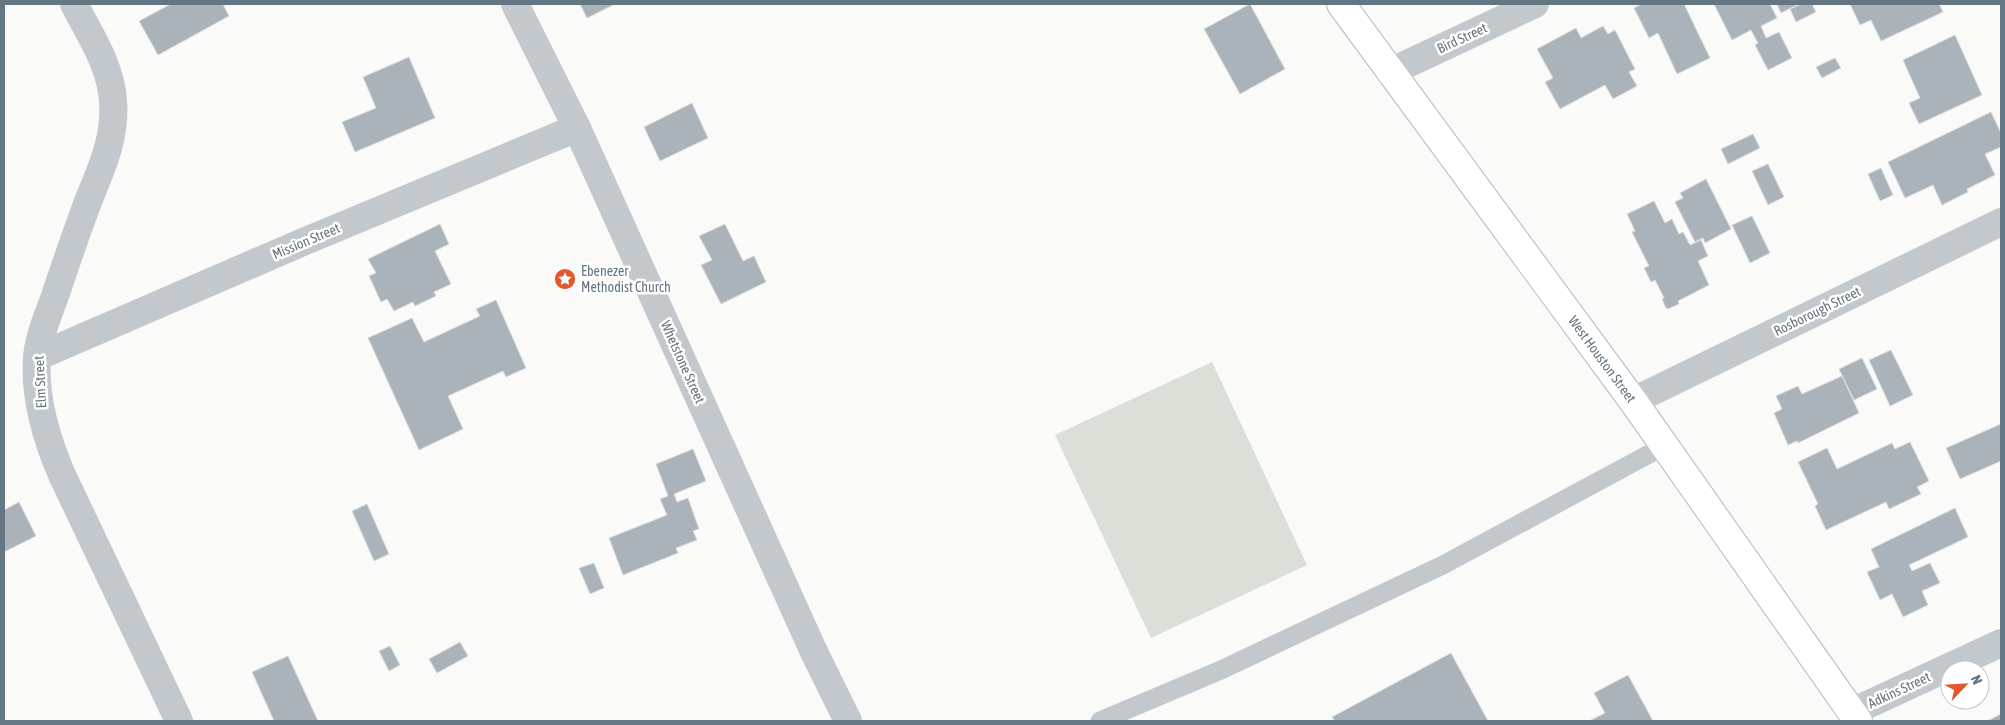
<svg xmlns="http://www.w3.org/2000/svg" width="2005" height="725" font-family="'Asap Condensed',sans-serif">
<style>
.green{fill:#dadfd7}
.building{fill:#aab3b9;stroke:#dcdcda}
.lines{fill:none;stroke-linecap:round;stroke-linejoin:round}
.secondary-casing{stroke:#b3babf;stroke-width:30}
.service{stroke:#c3c8cc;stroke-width:19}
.minor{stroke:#c3c8cc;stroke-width:28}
.secondary{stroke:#fff;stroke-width:28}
.labels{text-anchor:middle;stroke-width:5;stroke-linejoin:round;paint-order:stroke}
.street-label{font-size:14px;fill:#657683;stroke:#fff}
.poi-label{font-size:14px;fill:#657683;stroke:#fff;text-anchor:start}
</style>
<rect width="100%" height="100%" fill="#fafaf8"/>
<path class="green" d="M1212 362 1307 565 1151 638 1055 435Z"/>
<path class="building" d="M171 4H223L229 16 158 55 139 21Z
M580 4H615L587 18Z
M1250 4 1285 69 1240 94 1204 29Z
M1642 4H1684L1710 58 1677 74 1658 33 1649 38 1634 8Z
M1714 4H1770L1777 18 1761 26 1766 38 1779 32 1792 58 1768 70 1755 45 1758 43 1751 30 1732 40Z
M1777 4H1796L1797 5 1781 13Z
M1801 4H1812L1816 12 1796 22 1790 9Z
M1850 4H1939L1943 12 1881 41 1871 20 1860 25Z
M1603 26 1608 34 1615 30 1635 69 1629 72 1637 86 1613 99 1605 85 1560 109 1545 82 1553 78 1537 49 1576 28 1581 38Z
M1955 35 1982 95 1919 124 1909 103 1920 98 1903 60Z
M409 57 435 118 355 152 342 122 376 108 363 77Z
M1835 58 1841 68 1822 78 1816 67Z
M692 103 708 138 660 161 644 127Z
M1991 112 2001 133V147L1985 154 1995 175 1967 189 1968 192 1942 205 1933 185 1905 198 1888 162Z
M1753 134 1760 148 1728 164 1721 149Z
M1768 164 1784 197 1768 205 1752 171Z
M1881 168 1893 195 1880 201 1868 174Z
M1706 179 1731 229 1705 243 1703 238 1695 242 1675 202 1683 198 1680 193Z
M1654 201 1665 223 1672 219 1679 234 1683 232 1690 245 1701 240 1708 256 1698 261 1709 285 1678 301 1679 304 1668 309 1666 308 1662 299 1664 298 1655 280 1651 282 1644 268 1649 266 1632 232 1635 231 1627 214Z
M1752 216 1770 253 1750 263 1732 225Z
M440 224 449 244 435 251 451 284 434 292 436 296 415 306 413 302 394 311 387 299 381 302 369 276 376 273 368 259Z
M725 224 743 261 754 256 766 282 721 304 701 265 712 260 699 236Z
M496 300 526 368 506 377 503 371 448 396 463 429 419 450 368 338 412 318 424 342 480 316 476 309Z
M1891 350 1913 395 1890 406 1869 360Z
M1862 358 1877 389 1854 400 1839 369Z
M1842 376 1859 413 1798 443 1797 441 1788 445 1774 413 1782 409 1776 396 1798 386 1802 394Z
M2001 424V461L1960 479 1946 448Z
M1910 442 1929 481 1917 487 1921 494 1889 509 1886 502 1826 530 1815 506 1818 504 1798 462 1827 448 1837 469 1892 443 1895 449Z
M693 449 706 481 674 494 677 502 688 498 699 529 693 531 697 540 676 548 678 553 623 575 609 538 667 515 660 499 668 496 656 464Z
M19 502 36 536 4 552V510Z
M367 504 389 554 374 561 352 511Z
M1955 508 1968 537 1909 565 1912 571 1930 563 1940 583 1922 591 1928 605 1903 617 1892 594 1880 600 1867 572 1879 567 1871 549Z
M594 563 604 588 590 594 579 568Z
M460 642 468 656 437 673 429 659Z
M390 646 400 665 389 671 379 651Z
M1451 653 1488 721H1335L1332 717Z
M288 656 318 721H274L252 672Z
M1628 675 1653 721H1589L1605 713 1594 693Z
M2001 714V721H1987Z"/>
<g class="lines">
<g class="secondary-casing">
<g id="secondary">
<path id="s1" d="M1341 4 1633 401 1858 721"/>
</g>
</g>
<path class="service" d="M1100 721 1221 670 1443 565 1664 446"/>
<path class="minor" d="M74 4C90 35 111 66 113 101 116 137 102 167 89 199 77 231 66 263 55 296 48 315 39 336 37 357 34 398 46 438 62 475L179 721
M515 4 577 128 814 652 848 721
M1390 72 1535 4
M37 357 303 242 577 128
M1633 401 2001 222
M1852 712 2001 643"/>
<use href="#secondary" class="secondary"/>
</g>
<defs>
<g id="sight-disc" transform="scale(1.125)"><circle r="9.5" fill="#e4572e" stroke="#fff"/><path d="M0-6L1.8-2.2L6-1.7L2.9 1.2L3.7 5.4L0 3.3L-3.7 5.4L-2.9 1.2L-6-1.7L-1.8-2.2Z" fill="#fff"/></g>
</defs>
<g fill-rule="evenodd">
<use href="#sight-disc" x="565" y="279"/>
</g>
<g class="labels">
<g class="street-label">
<text transform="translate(1462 38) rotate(-25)" y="5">Bird Street</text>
<text transform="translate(306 241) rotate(-23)" y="5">Mission Street</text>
<text transform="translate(1817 311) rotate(-26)" y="5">Rosborough Street</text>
<text dy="5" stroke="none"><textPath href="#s1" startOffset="441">West Houston Street</textPath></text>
<text transform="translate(683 362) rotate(66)" y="5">Whetstone Street</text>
<text transform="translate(40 382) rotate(-93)" y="5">Elm Street</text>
<text transform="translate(1899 690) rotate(-25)" y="5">Adkins Street</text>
</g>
<g class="poi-label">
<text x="581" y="276">Ebenezer<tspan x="581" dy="16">Methodist Church</tspan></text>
</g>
</g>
<rect width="2005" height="725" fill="none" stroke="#657683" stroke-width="10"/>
<g transform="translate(1965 685) rotate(65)"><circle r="24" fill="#ffffff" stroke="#c1c8cd"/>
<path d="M0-4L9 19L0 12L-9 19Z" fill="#e4572e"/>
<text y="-8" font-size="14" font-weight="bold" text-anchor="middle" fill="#657683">N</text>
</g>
</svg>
